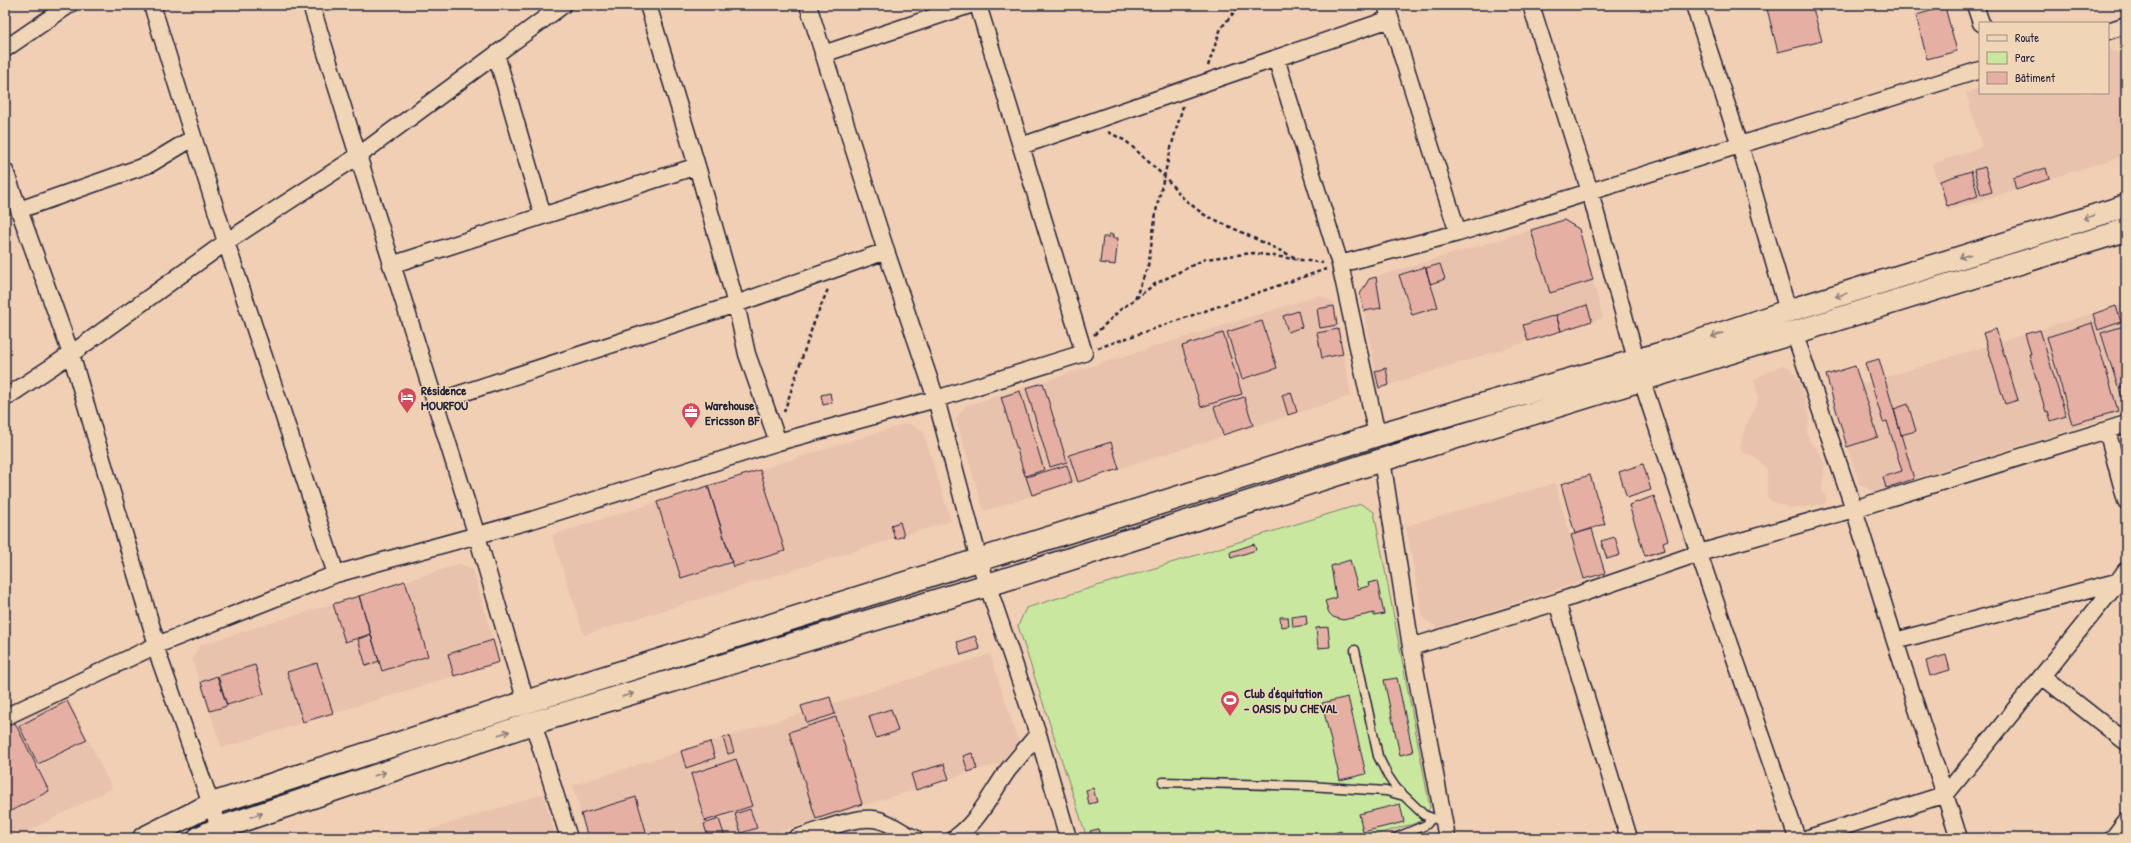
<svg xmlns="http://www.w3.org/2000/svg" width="2131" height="843" font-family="'Patrick Hand',sans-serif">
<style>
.built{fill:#e9c2ad}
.green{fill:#c9e79f;stroke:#76846d}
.building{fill:#e5afa3;stroke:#22223b}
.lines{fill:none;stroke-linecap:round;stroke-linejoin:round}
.lane-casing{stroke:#22223b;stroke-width:11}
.street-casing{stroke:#22223b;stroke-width:19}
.secondary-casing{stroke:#22223b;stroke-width:25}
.path{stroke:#22223b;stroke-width:2.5;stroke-dasharray:4 3;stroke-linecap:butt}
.lane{stroke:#f0d5b7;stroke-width:8}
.street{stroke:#f0d5b7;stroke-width:16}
.secondary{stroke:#f0d5b7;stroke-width:22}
.oneway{stroke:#897c79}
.labels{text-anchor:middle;stroke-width:3;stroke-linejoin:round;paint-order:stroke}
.poi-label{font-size:13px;font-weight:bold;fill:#22223b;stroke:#f0d5b7;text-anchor:start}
</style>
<rect width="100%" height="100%" fill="#f0cfb4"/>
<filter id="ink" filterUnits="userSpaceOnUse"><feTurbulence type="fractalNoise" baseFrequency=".025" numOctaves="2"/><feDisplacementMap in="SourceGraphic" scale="8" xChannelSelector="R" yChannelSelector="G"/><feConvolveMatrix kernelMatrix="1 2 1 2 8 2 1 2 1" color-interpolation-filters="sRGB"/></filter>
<g filter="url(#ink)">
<path class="built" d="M2110 49 2126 58V155L1947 211 1932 164 1982 147 1966 93 1980 88V93H2108V50Z
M1564 220 1579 229 1603 318 1379 388 1360 294 1369 279Z
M1320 295 1334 303 1351 396 984 511 956 420 965 406Z
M2126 303V412L1874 492 1859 484 1831 394Z
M1782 365 1791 368 1800 383 1809 415 1807 432 1810 442 1819 451 1825 464 1822 489 1827 499 1824 504 1800 508H1790L1771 501 1767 497V468L1755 458 1743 452 1740 448 1745 427 1757 405 1758 396 1754 379Z
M908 423 923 431 951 521 584 635 552 535Z
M1555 483 1583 581 1438 628 1423 618 1406 526Z
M460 564 473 569 499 662 222 748 192 659 200 645Z
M990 654 1019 743 1013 759 759 838H588L573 785Z
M67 696 112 788 15 838H5V727Z
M543 794 556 838H404Z"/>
<path class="green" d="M1361 504 1374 512 1430 807 1420 822 1363 838H1087L1018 626 1026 608Z"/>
<path class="building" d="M1766 5H1812L1822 41 1778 52Z
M1945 7 1957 51 1927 59 1916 15Z
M1985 167 1992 192 1981 195 1974 170Z
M2046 168 2049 179 2016 190 2013 178Z
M1971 171 1978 196 1947 206 1940 181Z
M1564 220 1579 229 1593 280 1550 293 1531 230Z
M1109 234 1113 235 1112 238H1118L1115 265 1100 263 1103 237H1109Z
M1440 264 1445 279 1430 284 1426 268Z
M1425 267 1438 307 1412 315 1399 275Z
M1376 277 1381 308 1364 311 1360 294 1369 279Z
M1587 305 1592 321 1561 331 1556 315Z
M1334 306 1337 325 1320 328 1317 309Z
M2116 306 2121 322 2098 330 2093 314Z
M1298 311 1302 327 1288 332 1283 316Z
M1556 315 1561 331 1528 341 1523 325Z
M1262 321 1277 368 1242 379 1227 332Z
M2092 323 2118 411 2072 424 2047 337Z
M2124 326 2126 333V384L2118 387 2101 333Z
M1338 329 1343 354 1322 358 1317 333Z
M1996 329 2018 400 2005 404 1983 333Z
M2040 330 2066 416 2051 421 2048 411 2046 412 2029 354H2031L2025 334Z
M1223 333 1242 394 1201 407 1182 346Z
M1879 359 1914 479 1886 488 1883 477 1902 471 1887 421 1883 422 1865 363Z
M1855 366 1878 437 1847 447 1826 375Z
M1386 368 1389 385 1379 388 1375 371Z
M1043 383 1067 462 1050 467 1026 388Z
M2126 386V410L2119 388Z
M1020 391 1044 470 1025 476 1001 397Z
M1291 392 1297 412 1288 415 1282 395Z
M830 393 832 403 823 405 821 395Z
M1244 397 1253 425 1223 435 1214 407Z
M1908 404 1916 431 1901 435 1894 409Z
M1111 442 1119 469 1078 482 1069 455Z
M1643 464 1651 490 1627 498 1619 472Z
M1067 465 1072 482 1032 495 1026 477Z
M760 470 785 551 733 567 708 486Z
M1590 475 1605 524 1575 534 1561 484Z
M708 486 732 562 681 578 657 502Z
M1654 496 1668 540 1663 542 1665 550 1645 556 1629 505Z
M900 522 904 536 895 539 891 525Z
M1592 529 1605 573 1584 579 1571 535Z
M1615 537 1620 555 1607 559 1601 541Z
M1254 544 1256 550 1231 558 1230 552Z
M1350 560 1358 589 1369 586 1368 583 1377 581 1384 614 1374 616V613L1343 620 1333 617 1329 613 1325 601 1336 598 1331 566Z
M405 581 428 656 382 671 359 596Z
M359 596 371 634 345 642 333 604Z
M1306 615 1307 625 1293 627 1292 617Z
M1280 617H1288L1289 626 1281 627Z
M1328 627 1330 647 1318 648 1316 628Z
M371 635 379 661 366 666 358 639Z
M975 636 980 649 961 655 957 642Z
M493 640 499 662 454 676 448 654Z
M1946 655 1950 670 1930 676 1926 661Z
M317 663 333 713 303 722 287 672Z
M255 665 264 694 227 705 218 676Z
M217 676 227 706 210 711 201 682Z
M1397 678 1413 752 1400 755 1384 680Z
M830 697 835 714 807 723 801 706Z
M1348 697 1366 774 1340 780 1322 703Z
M67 701 87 740 38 764 19 726Z
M891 709 898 731 876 738 869 716Z
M836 717 862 804 816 819 789 732Z
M15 723 49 791 5 814V727Z
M729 736 734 752 728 754 723 738Z
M710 742 715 758 686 768 681 751Z
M972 753 977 769 968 772 963 756Z
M736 759 752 806 705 821 691 774Z
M944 764 949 779 916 790 911 774Z
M1093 788 1097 802 1089 804 1086 790Z
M636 797 648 838H588L581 814Z
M1400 804 1404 822 1363 832 1359 814Z
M750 809 757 828 741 833 735 814Z
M719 819 725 837 708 838 704 824Z
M1098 829 1101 838H1092L1090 831Z
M1341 831 1343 838H1321L1320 837Z"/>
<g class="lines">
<g class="lane-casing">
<path id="lane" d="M1355 650 1378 756 1388 776 1396 788 1424 815 1444 822
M1163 782 1309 786 1386 791 1404 796
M1395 838 1426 825 1432 818"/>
</g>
<g class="street-casing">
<path id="street" d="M152 5 226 242 336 574
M311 5 477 536 526 702
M648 5 697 166 736 304 747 354 778 442
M808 5 886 251 936 399 979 560 1038 734 1068 838
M1386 5 1458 233
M1531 5 1590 192 1642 381 1702 563 1797 838
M1694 5 1740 145 1788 311
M1975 5 1981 23
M2108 31 2126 25
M5 49 69 5
M496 54 543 216
M823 54 970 5
M1276 58 1340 264 1377 435
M1021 146 1390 19
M5 171 71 354 157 645 155 646 223 838
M19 210 150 164 193 138
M1340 264 1458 233 1980 70
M391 265 697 166
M1794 332 1854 509 1895 641 1959 838
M5 398 71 354 226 242 358 156 563 5
M435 402 736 304 886 251
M2107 430 2126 501
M1382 460 1411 647 1447 838
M1557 602 1629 838
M1895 641 2120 581
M1411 647 1557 602 1699 553 1854 509 2126 424
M2042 676 2126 742
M5 717 157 645 336 574 532 520 778 442 936 399 1084 353 978 5
M533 723 569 838
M796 838C818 832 861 812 882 821 894 825 903 834 915 838
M955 838C979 821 991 794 1008 770 1018 758 1028 746 1038 734
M1808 838 1946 794 2111 591 2126 570
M2113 838 2126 821"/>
</g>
<g class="secondary-casing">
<path id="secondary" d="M144 838 212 804 526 702 1377 435 1673 350 1788 311 2126 206
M199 838 220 828 533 723 988 585 1382 460 2126 230"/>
</g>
<path class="path" d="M1208 66 1221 28 1240 5
M1108 132 1126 141 1164 176 1184 199 1203 214 1298 259
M1135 299 1148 266 1157 206 1172 144 1183 106
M1094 335 1120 310 1155 284 1205 259 1253 253 1323 263
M1098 348 1326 269
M784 412 813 325 828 289"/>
<use href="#lane" class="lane"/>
<use href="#street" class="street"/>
<use href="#secondary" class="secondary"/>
</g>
<defs><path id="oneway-shaft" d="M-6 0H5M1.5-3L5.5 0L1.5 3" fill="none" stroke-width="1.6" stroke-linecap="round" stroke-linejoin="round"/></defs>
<g class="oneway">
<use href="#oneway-shaft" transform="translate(2089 217) rotate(163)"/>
<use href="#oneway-shaft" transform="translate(1965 256) rotate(163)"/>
<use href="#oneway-shaft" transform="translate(1841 295) rotate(163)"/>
<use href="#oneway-shaft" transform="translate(1717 335) rotate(161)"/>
<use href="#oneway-shaft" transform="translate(628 695) rotate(-17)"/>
<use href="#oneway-shaft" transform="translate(504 733) rotate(-18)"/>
<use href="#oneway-shaft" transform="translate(380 774) rotate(-18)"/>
<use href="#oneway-shaft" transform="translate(257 815) rotate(-18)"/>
</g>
</g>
<defs>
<g id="hotel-pin" transform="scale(1)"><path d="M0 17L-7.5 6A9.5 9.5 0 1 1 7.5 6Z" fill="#d1495b" stroke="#f0d5b7"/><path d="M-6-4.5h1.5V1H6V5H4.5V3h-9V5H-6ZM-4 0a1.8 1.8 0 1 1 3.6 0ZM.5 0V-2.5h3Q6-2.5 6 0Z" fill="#fff"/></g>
<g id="office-pin" transform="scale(1)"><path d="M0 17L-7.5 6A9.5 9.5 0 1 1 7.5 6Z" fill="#d1495b" stroke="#f0d5b7"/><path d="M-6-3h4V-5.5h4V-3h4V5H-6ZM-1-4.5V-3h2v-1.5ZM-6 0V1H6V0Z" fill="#fff"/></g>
<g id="stadium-pin" transform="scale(1)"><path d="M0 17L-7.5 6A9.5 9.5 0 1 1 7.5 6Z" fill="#d1495b" stroke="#f0d5b7"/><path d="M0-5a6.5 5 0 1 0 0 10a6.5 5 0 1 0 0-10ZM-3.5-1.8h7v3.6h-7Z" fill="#fff"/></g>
</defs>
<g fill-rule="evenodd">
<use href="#hotel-pin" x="407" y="397"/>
<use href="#office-pin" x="691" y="412"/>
<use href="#stadium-pin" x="1230" y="700"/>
</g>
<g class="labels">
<g class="poi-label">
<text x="421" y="395">Résidence<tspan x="421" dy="15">MOURFOU</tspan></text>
<text x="705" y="410">Warehouse<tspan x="705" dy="15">Ericsson BF</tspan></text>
<text x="1244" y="698">Club d'équitation<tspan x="1244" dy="15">- OASIS DU CHEVAL</tspan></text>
</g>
</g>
<rect width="2131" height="843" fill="none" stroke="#f0d5b7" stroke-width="20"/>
<rect x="10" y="10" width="2111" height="823" fill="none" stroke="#22223b" stroke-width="1.5" filter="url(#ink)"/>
<rect x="1979" y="22" width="130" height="72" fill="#f0d5b7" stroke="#9e8d85"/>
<rect x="1987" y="35" width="20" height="6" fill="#f0d5b7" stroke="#9e8d85"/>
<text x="2015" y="42" font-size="12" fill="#22223b">Route</text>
<rect x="1987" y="52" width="20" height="12" fill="#c9e79f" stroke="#9e8d85"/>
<text x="2015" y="62" font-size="12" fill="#22223b">Parc</text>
<rect x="1987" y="72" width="20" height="12" fill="#e5afa3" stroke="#9e8d85"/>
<text x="2015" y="82" font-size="12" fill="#22223b">Bâtiment</text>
</svg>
